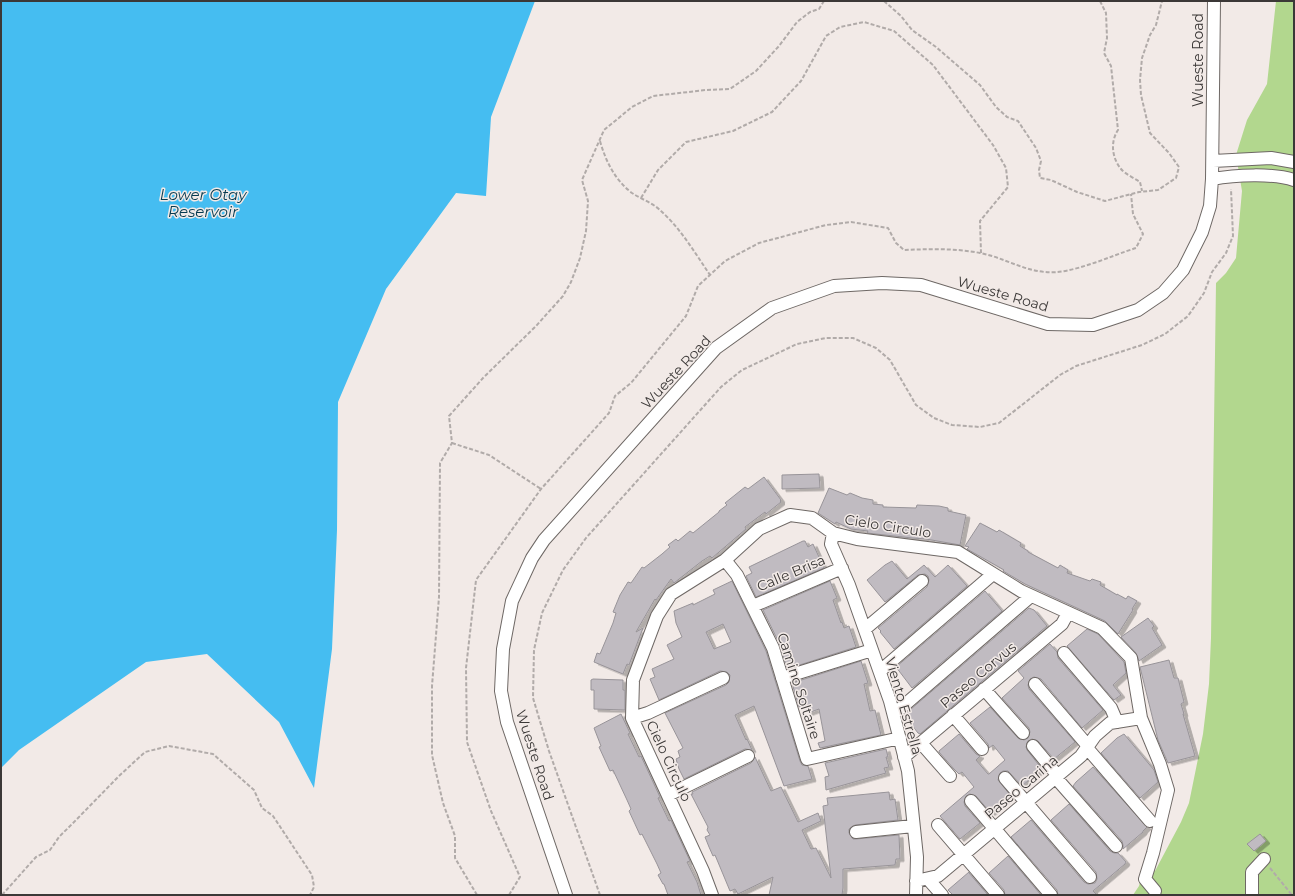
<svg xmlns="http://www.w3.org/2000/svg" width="1295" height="896" font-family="Montserrat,sans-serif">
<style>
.green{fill:#b2d78e}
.water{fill:#45bdf1}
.building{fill:#c0bbc1;stroke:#989499;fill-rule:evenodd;filter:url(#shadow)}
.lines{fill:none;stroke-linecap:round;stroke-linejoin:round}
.minor-casing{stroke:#6e6865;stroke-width:14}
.path{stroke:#b1aba9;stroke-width:2;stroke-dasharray:4 2;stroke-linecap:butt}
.minor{stroke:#fff;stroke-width:12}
.labels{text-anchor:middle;stroke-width:3;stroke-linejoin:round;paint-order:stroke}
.street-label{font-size:14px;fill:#3b3837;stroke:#f2eae7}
.water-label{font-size:15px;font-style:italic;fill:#063b50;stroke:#f2eae7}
</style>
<defs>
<filter id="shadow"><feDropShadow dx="4" dy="2.5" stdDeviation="0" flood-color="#0004"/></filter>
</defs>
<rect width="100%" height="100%" fill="#f2eae7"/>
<path class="green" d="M1276 1H1294V895H1133L1139 886 1144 867 1155 871 1181 822 1189 803 1203 734 1209 684 1211 638 1216 283 1226 273 1236 258 1242 191 1236 155 1247 120 1267 84Z"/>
<path class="water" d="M1 1H535L491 117 486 196 456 193 386 289 338 402 337 530 332 649 314 788 279 722 207 654 146 662 19 750 1 768Z"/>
<path class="building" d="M819 474 820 488 782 489V475Z
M764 477 781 500 780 501 781 502 766 514 765 512 745 527 746 529 712 558 710 556 702 561 674 583 671 579 656 600 655 599 636 632 643 628 629 665 627 664 623 674 594 662 597 653 600 654 613 623 616 613 613 612 620 595 628 582 631 583 642 567 644 568 662 554 670 547 668 545 676 539 678 541 690 531 693 533 719 512V511L727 505 725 503 745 487 748 489Z
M829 488 847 495 850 493 862 498 873 500V504L883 505V507L916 508 917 505 939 506 948 508V511L966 515 960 545 926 539 912 538 867 533 868 531 851 529 836 522 835 524 818 513Z
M980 523 997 532 999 530 1021 543 1020 546 1028 551V552L1058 568 1060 565 1068 570 1067 573 1090 581 1092 579 1101 582 1100 585 1117 595V594L1126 599 1128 596 1137 601 1132 609 1133 610 1118 634 1105 621 1025 584 1003 571 1004 570 967 549 969 547 965 546Z
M803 541H805L808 547 813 544 824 568 756 597 746 576 752 573 749 567Z
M892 561 907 579 924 565 935 577 948 565 967 586 894 649 880 632 881 631 878 628 927 587 929 580 928 576 925 574 918 575 885 602 867 580 885 565Z
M732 581 766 651 800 761 802 765 808 766 812 779 784 786 754 706 735 715 746 740 747 739 752 750 745 749 684 779 679 769 676 759 680 757 678 751 683 748 665 713 726 685 729 682 730 675 727 672 720 671 659 700 650 679 655 677 652 669 674 659 667 645 682 637 676 623 674 611 693 603V605L715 594 713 590ZM723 624 731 642 714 649 706 632Z
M830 581 837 598 833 600 841 623 842 622 844 628 849 626 856 647 787 669 780 645 763 610Z
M985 591 1002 611 912 688 896 667Z
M1029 608 1034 610 1047 626 920 734 918 733 904 715Z
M1148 618 1154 626 1152 628 1162 645 1139 661 1136 653 1121 637Z
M1087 629 1098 634 1124 662 1126 673 1113 685 1121 695 1114 700 1067 646Z
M1050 644 1057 652 1058 658 1103 710 1082 728 1041 679 1034 677 1030 679 1028 685 1029 689 1075 742 1054 759 1038 741 1032 739 1028 741 1026 747 1027 750 1042 769 1022 786 1008 771H1003L1000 773 998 780 1011 796 991 813 976 796 970 794 966 796 964 802 965 806 980 823 960 839 940 816 974 787 962 772 959 774 954 769 939 752V751L959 734 976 754 980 756 976 760 988 774H989L1005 760 993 745 989 748 988 744 970 723 990 707 1018 738 1024 740 1028 738 1030 732 1029 728 1002 698 1024 678 1018 671Z
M1169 660 1174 678H1178L1184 702 1181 704 1184 714H1183L1195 756 1168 763 1158 740 1140 667Z
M861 661 868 683 864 684 870 711 875 710 881 735 820 748 818 743 825 741 819 709 808 713 805 705 799 707 792 683Z
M593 679 623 680V690H625V710L594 709V690H591V680Z
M621 714 630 733 628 734 639 757 641 756 660 797 658 798 669 821 671 820 690 861 687 862 697 882 701 895H668L664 884H663L658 875 661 873 657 864 642 834 640 835 629 811 631 809 627 800 613 770 610 771 599 747 601 746 594 728Z
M1124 734 1154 770 1158 782 1140 798 1101 753 1117 738Z
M886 749 888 757H886L889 767 884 768 886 773 826 790 825 777 829 776 825 763Z
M755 757 771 791 781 787 798 822 818 813 821 821 802 830 811 849 816 848 831 878 823 806 828 805 827 798 889 792 890 800 895 799 898 820 855 825 849 829V833L853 839H856L899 835 900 859H896L895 865 843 869V888L842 895H769L773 877 738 894 735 889 730 891 715 855 713 856 709 847 705 837 710 835 707 830 708 827 691 794H693L692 792 751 763Z
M1093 767 1147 827 1143 831V832L1123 849V845L1122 841 1073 786 1076 782Z
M1069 804 1110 851 1114 853H1118L1126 862 1125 864 1093 891 1097 895H1058L1057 890 1011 837 1031 820 1084 882 1088 884 1095 883 1097 879 1096 872 1051 820Z
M1260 834 1266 841 1254 851 1247 844Z
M1008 856 1041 895H1005L1004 890 989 873Z
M969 872V873L988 895H953L948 890Z"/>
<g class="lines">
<g class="minor-casing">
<path id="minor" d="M1213 161 1271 158 1294 162
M1212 179C1235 175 1273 173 1294 180
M833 533 831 544 849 585 890 701 908 771 917 857 916 895
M725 560 737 575 773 648 807 759 900 738
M753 606 842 568
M865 629 922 581
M1064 653 1111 708 1117 722
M880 671 993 574
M782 678 872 650
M1035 684 1088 746
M984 689 1023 733
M894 714 1031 596
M953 715 982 749
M632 718 648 713 723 678
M921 743 950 776
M1033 746 1058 776
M1087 748 1150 821
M904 757 1062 624 1068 613
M1005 778 1090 877
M1056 778 1116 846
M668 795 748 756
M971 801 1051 895
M938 825 998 895
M856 832 913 826
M928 879 942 895
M916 881 938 876 1081 756 1095 736 1110 723 1141 718
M566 895 507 722 501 691 503 649 512 601 532 558 544 540 716 348 772 308 834 286 882 283 921 285 1048 324 1093 325 1138 310 1163 293 1183 270 1202 232 1210 206 1212 179 1214 1
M712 895 703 871 632 718 633 680 657 616 671 594 725 560 759 529 790 515 812 518 833 533 857 539 958 552 1021 591 1102 628 1131 658 1141 718 1160 764 1168 790 1153 853 1145 879 1155 891
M1252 895V872L1264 859"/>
</g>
<path class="path" d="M884 1 901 16 912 30 936 47 980 85 996 107 1007 117 1018 121 1036 148 1041 161 1039 170 1040 178 1051 180 1077 192 1105 201 1139 192 1158 190 1176 178 1179 167 1169 153 1150 133 1141 95 1140 80 1142 58 1150 35 1156 25 1162 1
M1100 1 1106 13 1107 38 1104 53 1111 66 1118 130C1110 142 1112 158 1121 169 1125 174 1134 178 1140 182L1142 191
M600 141C606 162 615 180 632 193 641 199 653 203 661 211 681 229 695 253 710 275
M641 198 658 170 686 142 733 131 772 112 801 81 826 36 840 27 864 22 894 31 933 65 993 145 1006 168 1008 187 980 221 981 253
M452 443 489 455 541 489
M1270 868 1292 895
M2 895 36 857 50 850 59 837 78 818 119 776 145 752 169 746 213 754 254 790 262 808 273 816 312 875 314 887 310 895
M477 895 455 858V836L443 803 432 755V686L439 597 440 463 452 443 449 416 483 378 536 326 563 296 571 282 580 258 586 231 588 201 582 180 604 130 632 107 653 96 706 90 730 89 756 71 779 46 797 22 810 12 819 9 824 1
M509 895 520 877 491 811 467 742 466 668 476 580 541 489 609 413 615 396 631 383 686 316 698 286 725 261 759 243 826 225 851 222 888 228 896 243 904 250C929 249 955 248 980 253 1002 257 1022 270 1045 272 1071 275 1110 256 1136 248L1143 234 1133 214 1131 194
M600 895 549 751 533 698 534 650 542 613 563 570 586 538 721 387 742 370 797 344 826 338H853L876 348 890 360 916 405 934 418 952 425 980 427 999 423 1060 375 1076 366 1142 345 1165 334 1188 316 1204 293 1212 272 1226 253 1233 236 1231 189"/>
<use href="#minor" class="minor"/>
</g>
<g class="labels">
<g class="street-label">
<text transform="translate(1198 60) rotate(-90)" y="5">Wueste Road</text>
<text transform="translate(1003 294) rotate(16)" y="5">Wueste Road</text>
<text transform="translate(676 372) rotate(-47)" y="5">Wueste Road</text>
<text transform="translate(888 526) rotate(9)" y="5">Cielo Circulo</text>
<text transform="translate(791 573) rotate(-23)" y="5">Calle Brisa</text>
<text transform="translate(978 675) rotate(-40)" y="5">Paseo Corvus</text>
<text transform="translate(799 686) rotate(72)" y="5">Camino Soltaire</text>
<text transform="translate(904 706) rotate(74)" y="5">Viento Estrella</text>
<text transform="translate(535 755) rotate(72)" y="5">Wueste Road</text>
<text transform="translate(669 761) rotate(65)" y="5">Cielo Circulo</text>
<text transform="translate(1021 787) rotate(-40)" y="5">Paseo Carina</text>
</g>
<g class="water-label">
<text x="203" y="200">Lower Otay<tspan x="203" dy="17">Reservoir</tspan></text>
</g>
</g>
<rect width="1295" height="896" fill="none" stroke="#3b3837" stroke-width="4"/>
</svg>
